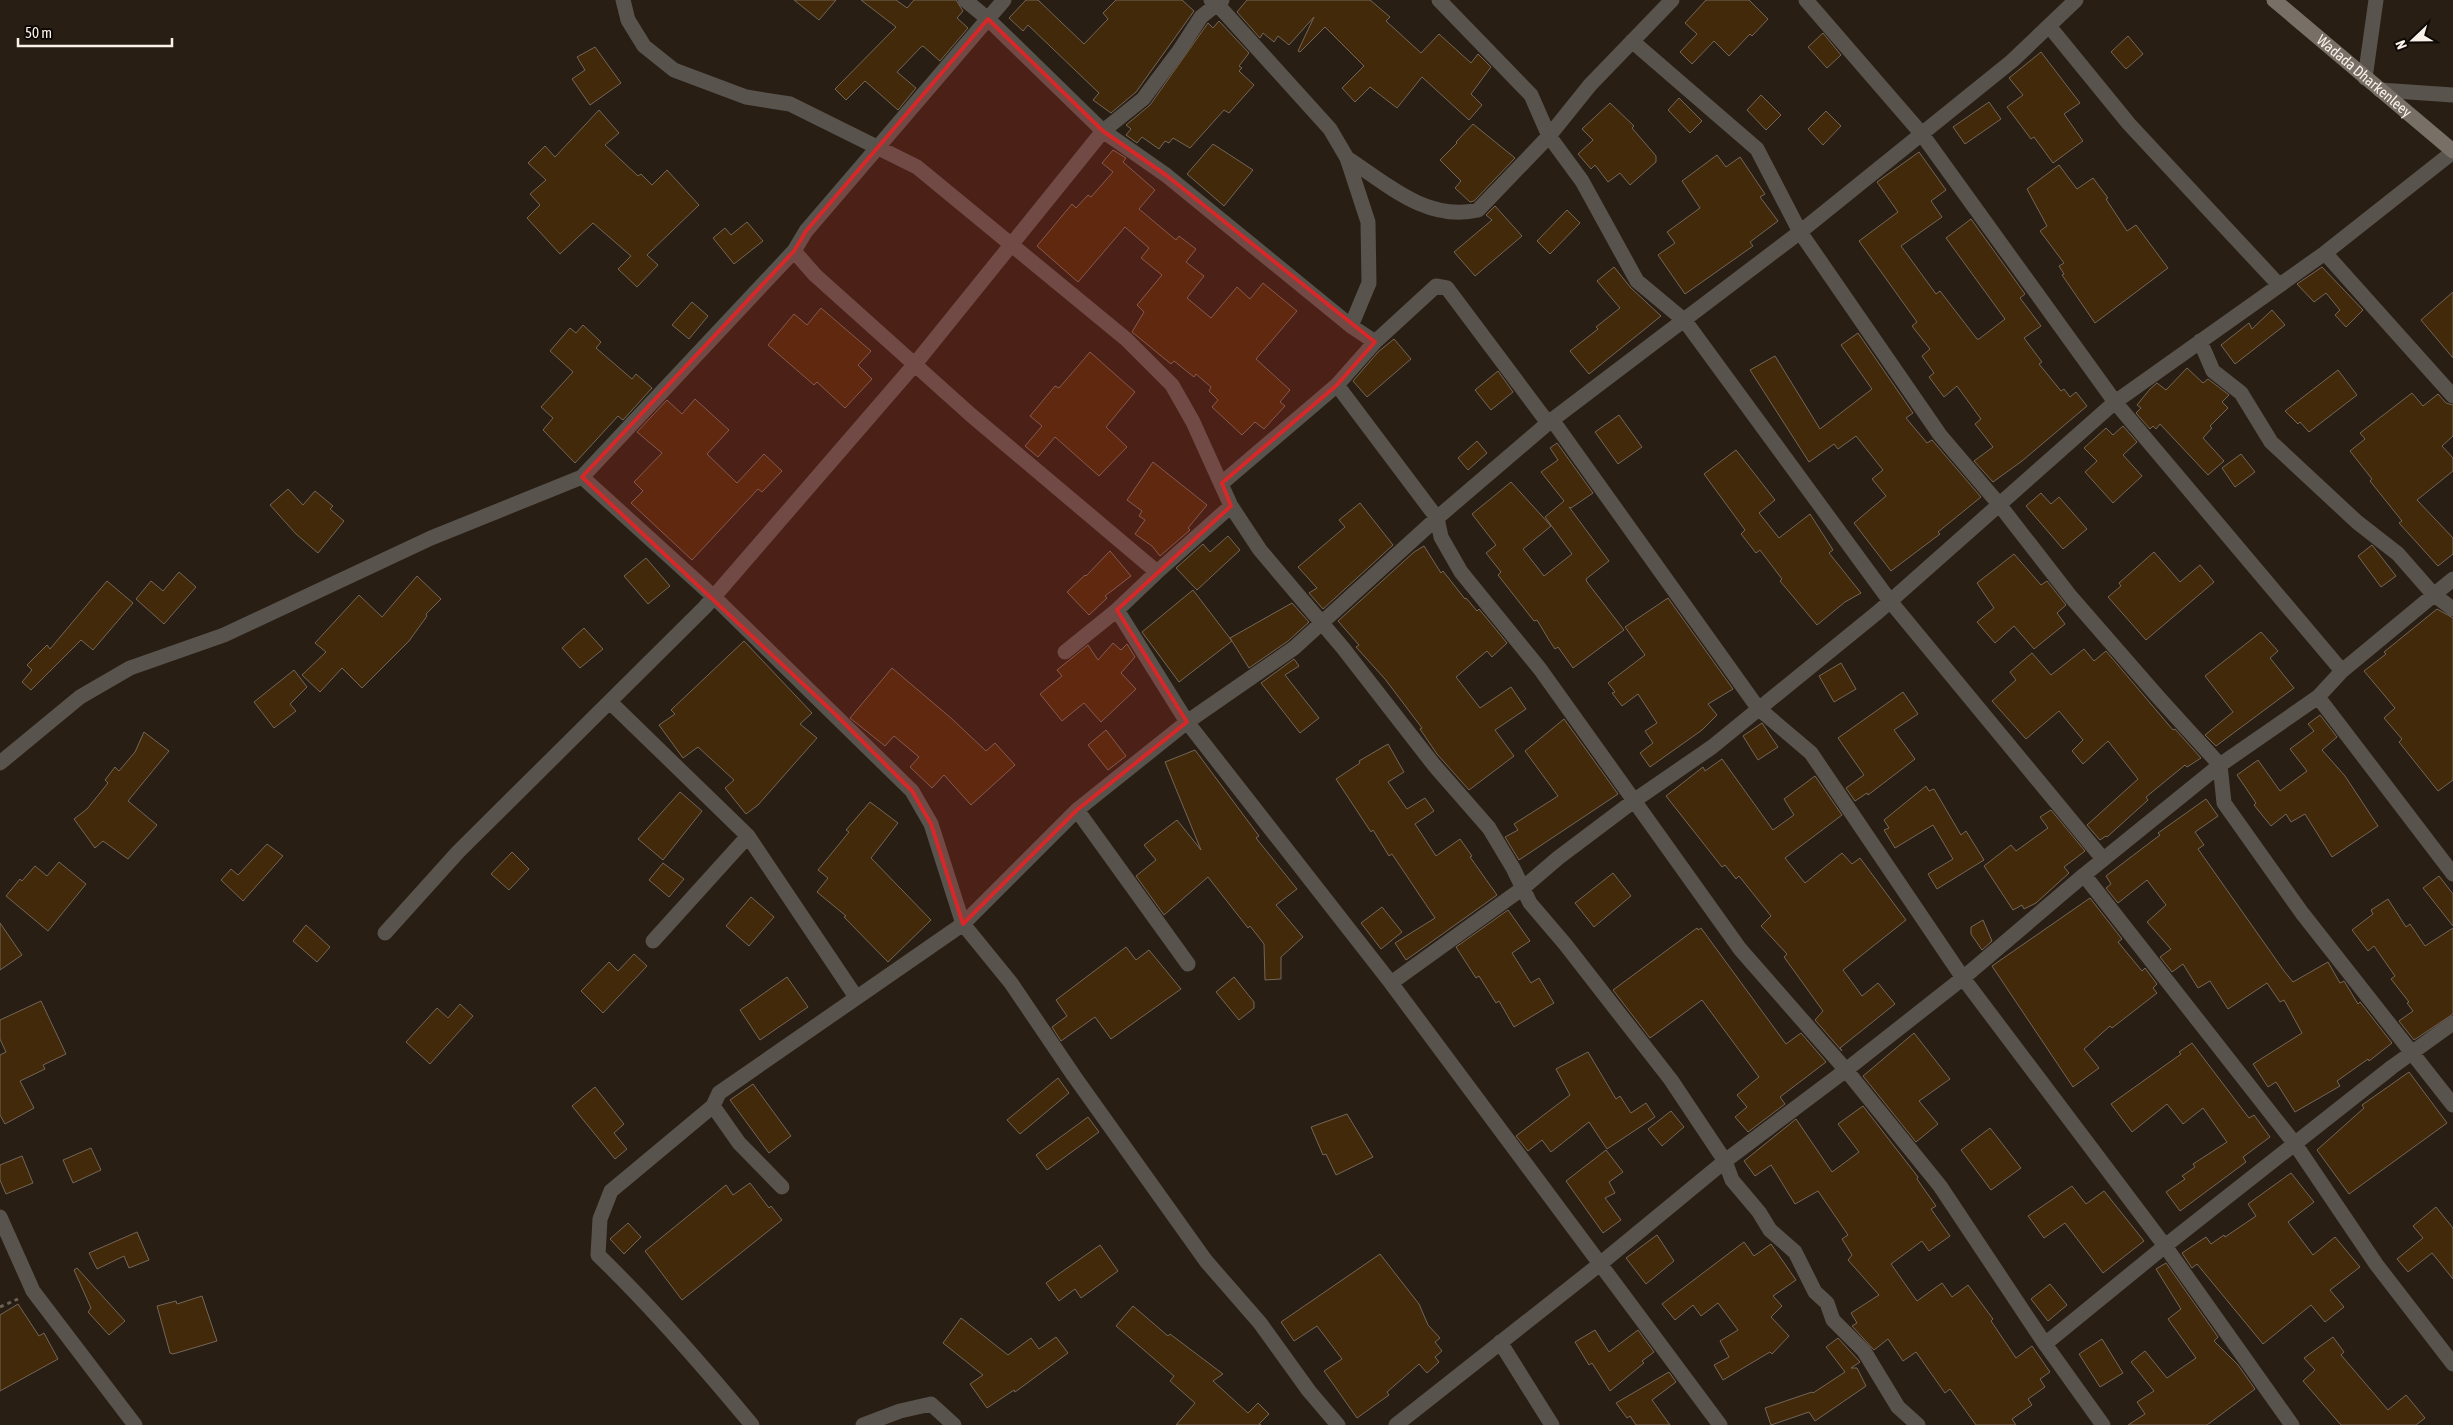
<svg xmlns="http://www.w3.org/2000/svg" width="2453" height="1425" font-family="'Asap Condensed',sans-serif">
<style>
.building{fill:#422909;stroke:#736659}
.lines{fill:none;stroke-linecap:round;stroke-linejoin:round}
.path{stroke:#6c6258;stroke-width:3;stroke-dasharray:4 4;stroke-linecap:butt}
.minor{stroke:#58534d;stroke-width:15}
.tertiary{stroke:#58534d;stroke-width:15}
.secondary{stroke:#787066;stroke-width:15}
.marked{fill:#d62828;fill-opacity:0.2;stroke:#d62828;stroke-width:4;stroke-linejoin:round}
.labels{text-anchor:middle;stroke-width:5;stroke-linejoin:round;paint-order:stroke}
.street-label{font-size:15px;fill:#f9f1ea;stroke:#0e0905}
</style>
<rect width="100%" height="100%" fill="#291e13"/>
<path class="building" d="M794 0H836L819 20Z
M861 0H896L907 8 914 0H956L963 11 957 18 968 28 940 61 923 46 921 47 897 72 916 88 898 110 865 81 846 100 835 89 896 27Z
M1026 0H1038L1084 44 1108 19 1103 13 1116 0H1182L1194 11 1136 92 1111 113 1093 100 1099 93 1028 25 1023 31 1009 18Z
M1247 0H1370L1390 17 1386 21 1421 53 1439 34 1471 63 1478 54 1491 67 1471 94 1482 105 1469 120 1422 77 1397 108 1370 87 1355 102 1342 88 1364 66 1325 27 1300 52 1298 51 1314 17 1289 45 1278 36 1274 42 1263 33 1260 38 1237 12Z
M1706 0H1749L1768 19 1752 36 1750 34 1729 56 1714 41 1692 64 1680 52 1697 34 1685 23Z
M1219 21 1249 53 1239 66 1242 68 1239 71 1254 85 1229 113 1224 110 1190 148 1173 138 1169 143 1165 141 1159 149 1142 137 1137 143 1126 135 1131 129 1126 125 1150 105 1208 23 1213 28Z
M1823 33 1841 55 1827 68 1808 47Z
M2128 36 2143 54 2126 69 2111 52Z
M595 47 621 83 590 105 572 79 585 70 577 57Z
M2041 52 2080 103 2064 114 2083 141 2053 163 2034 137 2031 139 2007 107 2023 95 2009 78Z
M1761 95 1781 115 1766 130 1747 110Z
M1679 98 1702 121 1690 133 1668 110Z
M1989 102 2001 119 1965 144 1953 127Z
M1610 103 1634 126 1632 128 1656 156V162L1630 185 1620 173 1608 182 1595 165 1591 169 1578 154 1593 140 1582 129Z
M599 110 619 133 605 145 638 176 641 174 652 185 667 170 699 205 647 255 658 265 637 287 618 269 631 256 593 223 560 254 527 218 540 205 530 194 546 180 528 163 545 146 555 157Z
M1826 111 1841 126 1823 145 1808 129Z
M1473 124 1515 158 1474 201 1470 202 1455 188 1461 181 1440 160 1457 143 1456 142Z
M1213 144 1253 170 1224 206 1187 174Z
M1113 150 1126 158 1123 162 1155 190 1139 209 1176 240 1179 236 1196 249 1186 262 1204 276 1187 298 1211 318 1237 287 1250 299 1263 283 1297 311 1256 359 1290 390 1280 402 1285 406 1264 429 1255 422 1242 435 1212 407 1218 400 1209 391 1211 387 1196 374 1194 377 1174 361 1171 364 1132 332 1144 312 1137 305 1162 275 1141 258 1149 248 1125 227 1078 282 1037 246 1072 204 1076 208 1088 195 1091 197 1113 172 1102 163Z
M1919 152 1946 190 1931 201 1942 217 1901 246 1936 294 1940 291 1977 339H1979L2005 319 1946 238 1971 219 2025 294 2020 298 2041 326 2024 338 2042 362 2039 364 2061 391 2064 389 2070 397 2076 392 2087 406 2022 461 1993 482 1974 461 1993 447 1975 424 1981 419 1957 386 1944 397 1929 377 1934 373 1922 356 1930 349 1912 326 1917 322 1859 241 1898 212 1877 182Z
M1717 155 1726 167 1740 157 1765 194 1760 197 1778 221 1750 242 1753 246 1685 294 1658 255 1675 243 1667 232 1700 208 1682 181Z
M2059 165 2077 189 2093 178 2108 198 2106 199 2127 231 2136 225 2168 268 2095 323 2062 275 2064 274 2059 266 2064 263 2040 231 2047 226 2027 189Z
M1495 206 1522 236 1475 276 1454 252 1492 220 1486 215Z
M1567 210 1580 223 1550 254 1537 241Z
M747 222 763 241 734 264 713 238 725 228 731 235Z
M1614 267 1631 288 1661 316 1589 374 1570 351 1598 329 1596 327 1620 308 1597 281Z
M2322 267 2363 310 2346 327 2335 315 2340 310 2326 293 2314 302 2297 284Z
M2453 292V358L2421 320Z
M692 302 708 316 689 339 672 325Z
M821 308 871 351 858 365 872 379 845 408 817 382 814 385 768 345 794 314 807 325Z
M2272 310 2285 325 2235 364 2221 345 2249 323 2252 329Z
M583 325 601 342 596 348 632 379 636 374 652 388 623 420 618 416 575 463 543 430 553 418 541 407 573 372 550 351 570 328 576 333Z
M1858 333 1913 413 1906 418 1927 443 1932 440 1981 497 1938 532 1940 534 1891 571 1854 523 1886 496 1872 479 1883 470 1856 436 1838 449 1834 444 1809 462 1750 370 1775 356 1820 429 1872 389 1841 345Z
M1394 339 1411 359 1367 397 1353 381 1378 352Z
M1090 352 1135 392 1106 427 1127 447 1099 476 1055 437 1038 457 1025 446 1042 426 1030 416 1055 386 1059 388Z
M2187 368 2203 383 2208 379 2229 395 2222 402 2228 408 2210 426 2212 428 2203 438 2224 461 2208 475 2160 424 2156 429 2153 426 2150 429 2136 413 2141 408 2137 405 2150 389 2157 383 2166 390Z
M2338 370 2357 395 2309 432 2300 422 2298 424 2285 411Z
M1498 371 1513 392 1491 410 1475 390Z
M2412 393 2423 406 2438 394 2446 403 2453 405V436L2442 446 2453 458V471L2417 500 2453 538V554L2438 566 2399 523 2402 521 2370 481 2372 479 2350 451 2365 439 2360 433Z
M695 399 729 430 707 454 737 483 764 454 782 471 762 492 758 489 692 560 631 503 643 491 634 482 662 453 637 432 667 400 682 414Z
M1619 415 1642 447 1618 464 1595 432Z
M2123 426 2137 442 2123 455 2142 476 2113 503 2085 472 2097 461 2084 448 2106 428 2113 435Z
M1477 441 1487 453 1468 470 1458 458Z
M1557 443 1593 493 1571 508 1569 507 1609 561 1586 579 1587 582 1624 630 1573 668 1558 647 1555 649 1549 640 1537 620 1534 621 1498 575 1501 572 1486 553 1496 545 1472 514 1511 482 1551 526 1523 549 1544 576 1572 554 1545 517 1564 501 1541 472 1558 460 1550 448Z
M1736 450 1775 500 1759 513 1779 538 1810 514 1833 550 1829 553 1861 593 1845 602 1817 625 1780 581 1782 579 1760 550 1756 553 1741 534 1745 530 1704 474Z
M2241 454 2255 472 2235 487 2222 468Z
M1153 462 1207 505 1188 528 1190 530 1160 556 1152 546 1135 534 1145 520 1139 516 1142 511 1127 500Z
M288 489 303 505 315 491 333 506 330 509 344 521 318 553 296 534 270 505Z
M2041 493 2051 504 2059 497 2087 529 2063 549 2026 506Z
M1360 503 1393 545 1323 609 1309 593 1317 588 1298 567 1345 527 1339 520Z
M1228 536 1240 550 1197 590 1176 568 1203 544 1210 552Z
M2372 545 2396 576 2381 587 2358 556Z
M1424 546 1441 573 1443 571 1465 599 1466 598 1477 611 1479 609 1507 643 1492 657 1487 651 1456 677 1480 708 1511 687 1526 709 1495 730 1514 756 1469 790 1437 754 1420 729 1422 728 1385 679 1356 647 1359 645 1338 621 1414 552Z
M1110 551 1131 576 1105 596 1107 598 1089 615 1067 592 1085 575 1086 576Z
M2154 552 2180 582 2200 565 2214 582 2146 640 2108 597 2121 586 2119 583Z
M2014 554 2041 585 2047 581 2066 605 2057 613 2065 624 2034 649 2014 626 1995 643 1977 622 1994 608 1977 583Z
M646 558 670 586 648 604 624 576Z
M179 572 196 587 164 624 136 599 151 581 163 591Z
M417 576 441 599 426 614 427 616 409 641 362 688 342 668 320 692 302 675 326 652 315 643 359 595 382 617Z
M107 581 133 603 93 650 81 640 31 690 22 682 32 670 27 665 47 645 50 649Z
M1193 590 1232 641 1179 682 1142 632Z
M1668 598 1733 689 1708 704 1717 715 1702 730 1650 767 1640 753 1653 743 1645 731 1657 723 1638 694 1622 706 1612 693 1615 692 1608 683 1645 655 1625 627Z
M1292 603 1309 622 1288 641 1249 668 1230 638Z
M2437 609 2453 618V780L2438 791 2399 742 2402 739 2384 718 2395 708 2364 671 2386 654 2384 652Z
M584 628 603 649 580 668 562 648Z
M2261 632 2278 651 2270 658 2294 688 2216 746 2205 735 2233 712 2205 676Z
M744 641 812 713 800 724 817 738 758 805 746 814 725 788 734 780 698 747 683 758 659 725 675 714 671 710Z
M1113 643 1121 650 1127 644 1135 657 1121 673 1136 689 1101 722 1084 703 1062 721 1040 694 1062 676 1057 670 1088 645 1098 660Z
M2084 649 2094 661 2106 651 2173 730 2175 729 2201 758 2187 767 2185 765 2146 797 2148 800 2107 837 2106 836 2100 840 2087 825 2138 779 2108 741 2083 764 2072 751 2083 740 2059 711 2026 739 1992 701 2016 680 2010 672 2032 653 2051 675Z
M1294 659 1299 666 1285 675 1319 718 1300 733 1261 683Z
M1841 663 1856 689 1834 702 1819 676Z
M892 668 951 718 986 751 995 743 1015 765 971 805 944 775 932 788 910 767 919 757 894 736 885 746 850 718Z
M294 670 307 687 290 704 296 711 274 728 254 702Z
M1903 692 1918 714 1894 730 1915 759 1868 795 1867 793 1855 801 1846 788 1864 775 1838 738Z
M2320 715 2337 737 2322 750 2345 776 2378 826 2332 857 2305 814 2291 822 2286 814 2271 826 2254 805 2256 803 2237 775 2258 760 2280 791 2307 771 2290 749 2314 731 2308 724Z
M1564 719 1618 794 1519 860 1505 837 1518 830 1514 824 1558 796 1525 751Z
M1762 723 1778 747 1758 760 1743 736Z
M1106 730 1126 756 1108 770 1088 745Z
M144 732 169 751 128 801 157 825 128 859 103 841 95 848 74 819 87 809 108 783 105 780 115 767 119 771 135 752Z
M1388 744 1404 772 1388 782 1407 809 1425 798 1434 811 1415 824 1436 856 1460 839 1472 856 1470 857 1497 895 1406 960 1395 943 1435 918 1392 854 1389 856 1373 830 1371 832 1336 779 1360 763 1359 761Z
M1195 750 1259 836 1256 838 1297 889 1276 905 1303 937 1281 957V979L1265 980 1264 944 1250 926 1248 928 1208 877 1164 915 1136 876 1156 860 1144 845 1177 820 1201 850 1165 762Z
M1722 759 1773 830 1794 815 1784 799 1815 776 1842 815 1785 858 1805 883 1842 853 1852 864 1860 858 1906 920 1843 970 1862 996 1878 983 1895 1004 1840 1048 1842 1051 1815 1020 1823 1011 1784 957 1787 954 1761 926 1771 916 1739 876 1736 879 1725 865 1722 867 1666 796 1703 767 1705 771Z
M1926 786 1929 791 1934 789 1961 835 1966 831 1984 860 1937 889 1928 874 1953 859 1933 825 1895 848 1884 830 1889 828 1884 820Z
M680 792 702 811 663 860 638 839Z
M2206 799 2218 816 2195 832 2204 845 2198 849 2284 971 2293 982 2328 962 2340 983 2344 981 2358 1004 2360 1002 2392 1043 2369 1061 2368 1059 2337 1081 2340 1086 2295 1112 2276 1082 2268 1087 2253 1064 2302 1033 2284 1000 2280 1002 2267 983 2228 1009 2210 981 2198 988 2183 964 2172 972 2160 957 2171 949 2147 922 2166 905 2147 880 2118 903 2106 888 2111 884 2106 876 2160 835 2158 833Z
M870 802 898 823 871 858 931 920 888 962 844 917 846 916 817 892 828 878 818 870 849 832 846 830Z
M2051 810 2085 851 2064 867 2069 873 2036 903 2024 909 2022 905 2013 910 1984 866 2011 845 2016 851 2048 828 2040 817Z
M267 844 283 856 243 901 221 880 231 869 238 875Z
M512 852 529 869 509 890 491 874Z
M59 862 86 884 48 931 6 896 20 879 22 881 35 866 47 876Z
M663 863 684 879 669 897 649 880Z
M1613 873 1631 896 1594 927 1575 903Z
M2439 876 2453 894V926L2423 888Z
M751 897 774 917 749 946 726 926Z
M2090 898 2122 939 2118 942 2142 971 2145 968 2157 984 2153 988 2157 993 2112 1028 2110 1026 2084 1049 2099 1068 2073 1087 1992 966Z
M2388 899 2406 927 2410 924 2425 946 2453 928V1014L2414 1040 2399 1021 2413 1011 2407 1003 2409 1002 2391 979 2395 976 2374 946 2368 951 2352 930 2373 914 2371 910Z
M1382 907 1402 932 1381 949 1361 923Z
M1508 910 1530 941 1512 953 1531 983 1539 978 1554 1003 1514 1027 1499 1001 1496 1003 1479 976 1476 978 1456 947Z
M1983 920 1992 941 1982 950 1971 934V927Z
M0 923 22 955 0 970Z
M306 925 330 947 317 962 293 941Z
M1697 928 1698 930 1701 928 1786 1044 1801 1033 1826 1062 1780 1097 1785 1104 1748 1132 1735 1117 1747 1107 1737 1095 1759 1077 1702 1000 1650 1038 1613 990Z
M1126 947 1136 960 1149 950 1181 989 1111 1039 1095 1017 1061 1041 1052 1027 1067 1016 1056 1000Z
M634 954 647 966 603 1013 581 991 609 962 618 971Z
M787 977 808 1007 760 1040 740 1010Z
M1234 977 1254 1002V1008L1239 1020 1216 992Z
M41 1001 66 1054 43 1065 45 1069 20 1081 34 1108 5 1124 0 1115V1055L6 1052 0 1039V1020Z
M460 1004 473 1016 430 1064 406 1042 437 1008 448 1018Z
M1914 1033 1950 1079 1919 1101 1938 1124 1916 1142 1863 1076Z
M2192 1043 2249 1118 2254 1115 2270 1137 2243 1157 2246 1162 2180 1211 2166 1192 2185 1179 2182 1176 2195 1167 2193 1164 2227 1142 2203 1108 2183 1124 2167 1104 2132 1132 2111 1104 2181 1054 2179 1052Z
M1588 1052 1616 1099 1620 1096 1631 1113 1646 1103 1655 1117 1607 1149 1589 1122 1551 1152 1542 1140 1528 1151 1516 1136 1570 1095 1556 1069Z
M2409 1072 2447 1123 2349 1194 2317 1150 2364 1108 2362 1105Z
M1058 1078 1069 1093 1020 1134 1007 1120Z
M753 1084 791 1136 769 1153 730 1100Z
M595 1087 624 1124 614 1133 627 1149 615 1159 572 1106Z
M1863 1106 1918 1177 1917 1179 1936 1206 1931 1209 1950 1236 1929 1251 1922 1241 1891 1264 1917 1301 1942 1283 1952 1297 1968 1285 1993 1319 1991 1321 2016 1358 2032 1346 2050 1372 2040 1379 2045 1387 2028 1399 2032 1405 2012 1419 2016 1425H1976L1950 1389 1945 1393 1916 1352 1903 1361 1888 1339 1874 1350 1852 1326 1857 1323 1851 1313 1879 1295 1848 1260 1852 1255 1842 1239 1848 1235 1818 1191 1795 1204 1771 1165 1755 1176 1744 1161 1796 1119 1832 1172 1859 1152 1838 1124Z
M1671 1111 1684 1127 1662 1146 1648 1129Z
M1347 1114 1373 1157 1336 1175 1326 1154 1323 1155 1311 1127Z
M1088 1117 1099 1132 1047 1170 1036 1155Z
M1990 1128 2021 1168 1991 1190 1961 1150Z
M91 1148 101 1170 73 1183 63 1160Z
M1606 1150 1623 1172 1609 1182 1615 1193 1605 1198 1621 1220 1603 1233 1566 1181Z
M22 1156 33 1183 6 1194 0 1180V1165Z
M2291 1173 2314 1202 2288 1222 2313 1255 2335 1237 2360 1267 2330 1290 2344 1307 2325 1322 2311 1305 2263 1344 2197 1264 2192 1268 2182 1253 2206 1237 2211 1244 2224 1235 2225 1237 2256 1216 2248 1204Z
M750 1183 769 1208 771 1206 782 1220 682 1300 645 1251 726 1185 733 1195Z
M2072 1186 2086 1204 2104 1191 2144 1241 2103 1273 2065 1223 2044 1238 2028 1216Z
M2436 1207 2453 1228V1279L2432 1253 2408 1272 2397 1259 2423 1238 2413 1226Z
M628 1223 641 1237 624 1254 610 1239Z
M137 1232 149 1260 129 1268 124 1256 97 1269 89 1253Z
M1657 1235 1674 1261 1646 1284 1626 1258Z
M1744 1242 1754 1256 1771 1244 1796 1280 1773 1296 1782 1306 1771 1317 1789 1336 1772 1354 1770 1352 1723 1380 1714 1365 1729 1357 1720 1341 1738 1330 1718 1303 1701 1316 1693 1305 1675 1320 1662 1304Z
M1100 1245 1118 1271 1081 1298 1075 1289 1059 1301 1046 1283Z
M1380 1254 1419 1304 1428 1325 1440 1338 1435 1342 1442 1351 1435 1357 1439 1362 1427 1373 1419 1364 1387 1392 1389 1395 1357 1418 1324 1371 1342 1359 1317 1326 1294 1341 1281 1322Z
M2166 1263 2218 1337 2214 1341 2238 1365 2255 1389 2207 1425H2128L2145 1414 2137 1402 2154 1391 2131 1362 2145 1351 2167 1378 2196 1358 2168 1319 2181 1309 2156 1269Z
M77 1268 125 1321 109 1335 88 1312 91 1308 74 1270Z
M2050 1284 2067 1305 2048 1321 2031 1299Z
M202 1296 217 1341 173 1354 170 1353 157 1306 176 1301 177 1304Z
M18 1304 39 1336 44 1333 58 1359 0 1391V1315Z
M1133 1306 1168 1336 1170 1334 1223 1374 1213 1381 1248 1413 1258 1403 1269 1414 1259 1424 1261 1425H1176L1195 1403 1170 1381 1174 1376 1116 1326Z
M961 1318 1008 1355 1031 1338 1039 1349 1056 1337 1068 1353 1015 1392 1014 1390 987 1408 970 1384 983 1375 943 1343Z
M1595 1330 1609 1352 1638 1330 1654 1352 1642 1361 1644 1363 1610 1391 1592 1363 1589 1365 1575 1342Z
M2333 1337 2344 1352 2341 1355 2388 1410 2406 1395 2425 1418 2416 1425H2341L2303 1381 2315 1370 2304 1358Z
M1838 1338 1860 1362 1851 1368H1857L1866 1386 1815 1421 1809 1412 1771 1425 1765 1408 1812 1392 1813 1393 1845 1372 1826 1347Z
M2102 1339 2123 1373 2100 1387 2079 1354Z
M1669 1372 1676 1382 1652 1400 1670 1425H1636L1630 1416 1627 1418 1616 1403Z"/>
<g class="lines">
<path class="path" d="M0 1307 18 1299"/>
<path class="minor" d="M623 0 628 20 644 46 674 70 746 97 790 104 917 167 1126 339 1172 385 1193 422 1231 506 1260 550 1343 648 1434 765 1489 828 1513 868 1530 903 1565 944 1671 1080 1725 1161 1732 1180 1759 1212 1770 1230 1795 1252 1815 1292 1827 1303 1833 1320 1864 1351 1898 1407 1918 1425
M1211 0 1217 4 1330 129 1347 158 1368 222 1369 283 1351 326 1375 342 1436 286 1447 288 1548 423
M1222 0 1201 17 1179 51 1143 99 1103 131 1166 175 1351 326
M1439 0 1531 95 1549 136 1582 181 1637 281 1685 321 1890 601 2103 859
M1806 0 1921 133 2115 402 2342 671
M2049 26 2129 124 2279 285
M1632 41 1757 149 1800 232 1940 435 1998 503 2071 597 2159 698 2220 765 2224 803 2302 913 2453 1105
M2380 90 2453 95
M1347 158C1387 184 1427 222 1478 210L1549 136 1590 85 1672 0
M794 251 815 275 971 415 1157 572 1117 610 1187 722 1391 983 1720 1425
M2325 253 2453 396
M2200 341 2213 371 2241 393 2271 442 2357 522 2398 554 2433 594 2453 609
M1337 385 1437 518 1441 537 1461 572 1540 669 1740 949 1846 1070 1940 1186 2045 1344 2103 1425
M1553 421 1758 708 1811 753 1963 978 2165 1246 2292 1425
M582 477 714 597 912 791 931 824 963 924 1011 983 1074 1076 1206 1261 1260 1323 1309 1391 1338 1425
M1222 483 1337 385 1375 342
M1157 572 1231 506
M1065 652 1117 610
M2318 697 2453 874
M610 702 748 836 856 997
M0 763 80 697 130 668 224 635 431 538 582 477 794 251 806 231 1004 0
M1077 810 1188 964
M2084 875 2295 1144 2376 1264 2453 1364
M385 933 458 852 705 607 915 364 1103 131 988 19 965 0
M653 941 748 836
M1391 983 1523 888 1558 858 1635 800 1712 747 1878 612 2115 402 2325 253 2453 152
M713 1106 611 1191 600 1219 598 1255C653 1308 703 1366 752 1425
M782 1187 739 1143 713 1106 719 1093 963 924 1077 810 1187 722 1294 648 1437 518 1548 423 1800 232 2012 61 2076 0
M0 1217 33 1291 135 1425
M1500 1342 1552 1425
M2045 1344 2165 1246 2392 1067 2453 1023
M863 1425 900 1411 931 1404 954 1425
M1396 1425 1600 1264 1725 1161 1846 1070 1963 978 2084 875 2220 765 2318 697 2342 671 2453 579"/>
<path class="tertiary" d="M2365 78 2376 0"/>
<path class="secondary" id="s1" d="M2274 0 2453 151"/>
</g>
<path class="marked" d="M988 19 1103 131 1166 175 1375 342 1337 385 1222 483 1231 506 1117 610 1187 722 1077 810 963 924 931 824 912 791 835 714 582 477 794 251 806 231Z"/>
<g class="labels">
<g class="street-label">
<text dy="5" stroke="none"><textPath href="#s1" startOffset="118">Wadada Dharkenleey</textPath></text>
</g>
</g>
<g transform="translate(2413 40) rotate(248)" stroke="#0e0905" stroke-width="4" paint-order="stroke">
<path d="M0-4L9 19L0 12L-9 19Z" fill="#f9f1ea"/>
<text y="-8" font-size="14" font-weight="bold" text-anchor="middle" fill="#f9f1ea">N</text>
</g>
<path d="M18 38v8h154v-8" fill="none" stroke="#f9f1ea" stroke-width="2.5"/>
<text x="25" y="38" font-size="15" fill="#f9f1ea" stroke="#0e0905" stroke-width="4" paint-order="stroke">50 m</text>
</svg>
